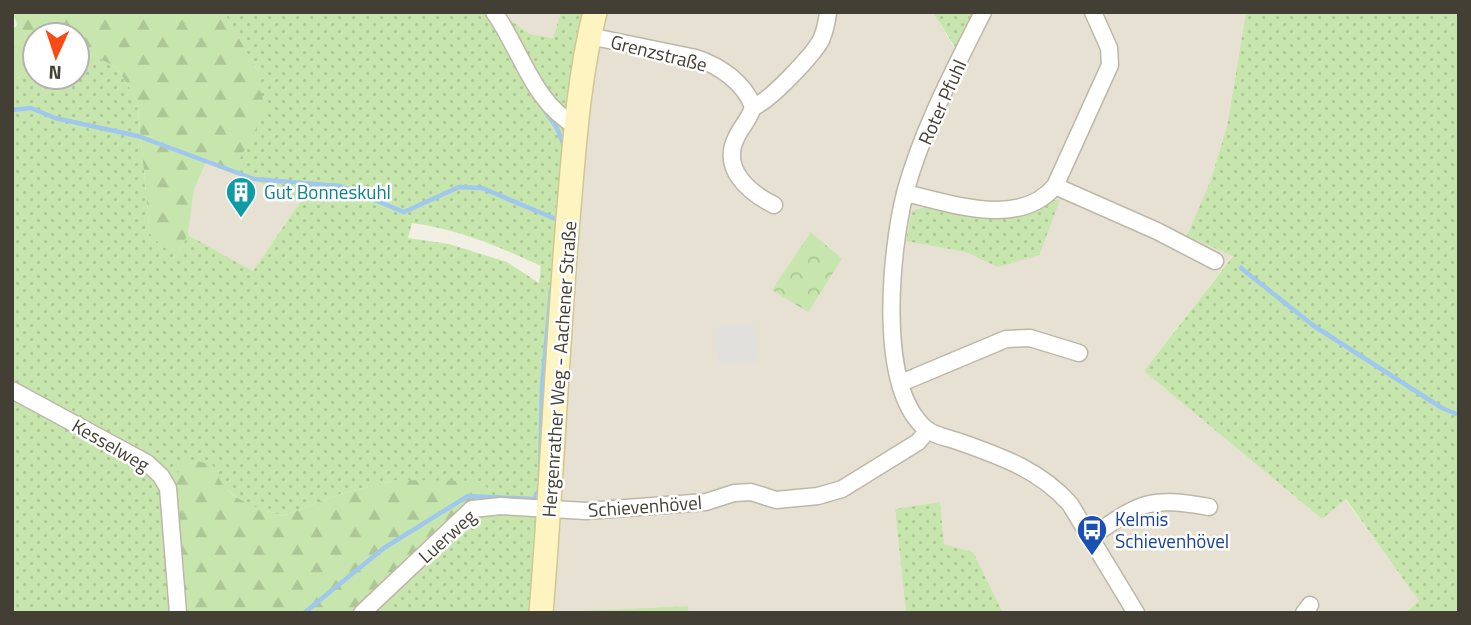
<svg xmlns="http://www.w3.org/2000/svg" width="1471" height="625" font-family="'Titillium Web',sans-serif">
<style>
.residential{fill:#e6e1d2}
.grass{fill:url(#grass-dots);fill-rule:evenodd}
.forest{fill:url(#forest-firs)}
.park{fill:url(#park-crowns)}
.parking{fill:#e2e0dc}
.lines{fill:none;stroke-linecap:round;stroke-linejoin:round}
.stream{stroke:#a0c8ef;stroke-width:4.5}
.street-casing{stroke:#bdb7a7;stroke-width:19}
.secondary-casing{stroke:#d2c694;stroke-width:26}
.street{stroke:#fff;stroke-width:16}
.secondary{stroke:#fef4c2;stroke-width:23}
.labels{text-anchor:middle;stroke-width:5;stroke-linejoin:round;paint-order:stroke}
.street-label{font-size:19px;fill:#443f34;stroke:#fff}
.culture-label{font-size:19px;fill:#0d838f;stroke:#fff;text-anchor:start}
.transit-label{font-size:19px;fill:#164399;stroke:#fff;text-anchor:start}
</style>
<defs>
<pattern id="grass-dots" width="8" height="8" patternUnits="userSpaceOnUse" patternTransform="scale(1.75)"><rect width="8" height="8" fill="#c7e6ad"/><path d="M2 2h.1M6 6h.1" fill="none" stroke="#acc695" stroke-width="1.8" stroke-linecap="round"/></pattern>
<pattern id="forest-firs" width="22" height="20" patternUnits="userSpaceOnUse" patternTransform="scale(1.75)"><rect width="22" height="20" fill="#c7e6ad"/><path d="M5 1l3.5 6h-7zM16 11l3.5 6h-7z" fill="#acc695"/></pattern>
<pattern id="park-crowns" width="20" height="18" patternUnits="userSpaceOnUse" patternTransform="scale(1.75)"><rect width="20" height="18" fill="#c7e6ad"/><path d="M2 6a3 3 0 1 1 6 0M12 15a3 3 0 1 1 6 0" fill="none" stroke="#acc695"/></pattern>
</defs>
<rect width="100%" height="100%" fill="#f2efe4"/>
<path class="residential" d="M499 12H561L553 38 530 34Z
M586 12H933L955 49 973 12H1246L1227 127 1210 182 1233 255 1144 371 1322 519 1345 499 1420 602 1405 613H1003L973 552 944 544 940 503 895 509 906 613H689L688 606 552 612 561 494Z
M207 159 301 201 253 271 188 235 194 189Z"/>
<path class="grass" d="M224 12H499L530 34 553 38 561 12H586L530 613H357L438 483 397 480 340 494 283 516 245 504 219 483 165 501V568L169 613H12V82L35 65V77H77V50H84L117 68 137 100 150 234 179 252 188 235 253 271 301 201 233 171 258 72ZM412 223C458 229 500 247 541 266L539 283 507 262 449 244 408 238Z
M933 12H973L956 49Z
M1246 12H1459V613H1405L1419 601 1346 499 1322 519 1144 371 1233 256 1187 236 1210 182 1227 127Z
M1052 200H1060L1039 255 998 267 966 252 906 241 912 211C939 200 957 215 985 218 1003 220 1038 211 1052 200Z
M940 502 944 544 973 552 1003 613H906L895 509Z
M688 606 689 613H552V612Z"/>
<path class="forest" d="M13 12H224L258 72 265 113 233 171 207 160 194 189 188 235 179 252 164 248 150 234 137 100 117 68 84 50H77V35H35V65L12 82V30L17 25Z
M189 459 213 465C224 499 251 506 283 516L340 494 397 480 481 481 490 491 465 509 357 613H169C165 567 152 491 189 459Z"/>
<path class="park" d="M811 232 842 259 808 312 772 290Z"/>
<path class="parking" d="M754 323 758 362 719 366 716 326Z"/>
<g class="lines">
<path class="stream" d="M543 108 557 128 564 146
M12 110 31 108 55 118 138 136 254 179 340 186 404 212 459 187 482 188 558 220V223
M1241 268 1314 326 1442 408 1459 415
M540 476 542 387 551 290
M304 613 384 548 468 496 534 499 539 490"/>
<g class="street-casing">
<path id="street" d="M494 12C521 50 533 103 576 126
M983 12C954 70 922 130 905 193 891 249 876 387 926 429 934 436 950 438 960 442 1002 457 1040 470 1070 504L1136 613
M589 36 696 58C720 66 745 83 753 107 750 118 742 126 737 136 720 168 748 192 774 205
M753 107C769 102 813 55 821 40 825 31 827 22 828 12
M1055 186 1110 65 1109 48 1093 12
M905 193C951 203 1019 229 1055 186L1157 231 1215 261
M901 383 1006 339 1030 338 1079 353
M12 390 147 463 161 476 168 488 178 613
M1091 537C1140 503 1147 496 1209 507
M362 613 472 509 501 506 586 511 706 502 734 493 751 492 776 500 818 496 842 489 918 442 928 430
M1304 613 1310 605"/>
</g>
<g class="secondary-casing">
<path id="secondary" d="M541 613C552 481 557 350 568 219 574 150 578 80 595 12"/>
</g>
<use href="#street" class="street"/>
<use href="#secondary" class="secondary"/>
</g>
<defs>
<g id="building-pin" transform="scale(1.575)"><path d="M0 17L-7.5 6A9.5 9.5 0 1 1 7.5 6Z" fill="#0f9aa8" stroke="#fff"/><path d="M-4-6H4V6H1V3H-1V6H-4ZM-2.5-4.3h1.7v1.8h-1.7ZM.8-4.3h1.7v1.8H.8ZM-2.5-1h1.7V.8h-1.7ZM.8-1h1.7V.8H.8Z" fill="#fff"/></g>
<g id="bus-pin" transform="scale(1.575)"><path d="M0 17L-7.5 6A9.5 9.5 0 1 1 7.5 6Z" fill="#1a4fb4" stroke="#fff"/><path d="M-5-6H5V4H4V6H2V4H-2V6H-4V4H-5ZM-3.5-4V0h7V-4ZM-3.5 1.2v1.5H-2V1.2ZM2 1.2v1.5H3.5V1.2Z" fill="#fff"/></g>
</defs>
<g fill-rule="evenodd">
<use href="#building-pin" x="241" y="192"/>
<use href="#bus-pin" x="1092" y="530"/>
</g>
<g class="labels">
<g class="street-label">
<text transform="translate(659 53) rotate(14)" y="7">Grenzstraße</text>
<text transform="translate(942 102) rotate(-66)" y="7">Roter Pfuhl</text>
<text transform="translate(559 369) rotate(-86)" y="7">Hergenrather Weg - Aachener Straße</text>
<text transform="translate(111 445) rotate(30)" y="7">Kesselweg</text>
<text transform="translate(645 506) rotate(-4)" y="7">Schievenhövel</text>
<text transform="translate(447 536) rotate(-42)" y="7">Luerweg</text>
</g>
<g class="culture-label">
<text x="264" y="199">Gut Bonneskuhl</text>
</g>
<g class="transit-label">
<text x="1115" y="526">Kelmis<tspan x="1115" dy="22">Schievenhövel</tspan></text>
</g>
</g>
<rect width="1471" height="625" fill="none" stroke="#443f34" stroke-width="28"/>
<g transform="translate(56 56) rotate(183)"><circle r="33" fill="#ffffff" stroke="#b4b2ae" stroke-width="2"/>
<path d="M0-5L12 26L0 18L-12 26Z" fill="#f84b15"/>
<text y="-10" font-size="19" font-weight="bold" text-anchor="middle" fill="#443f34">N</text>
</g>
</svg>
